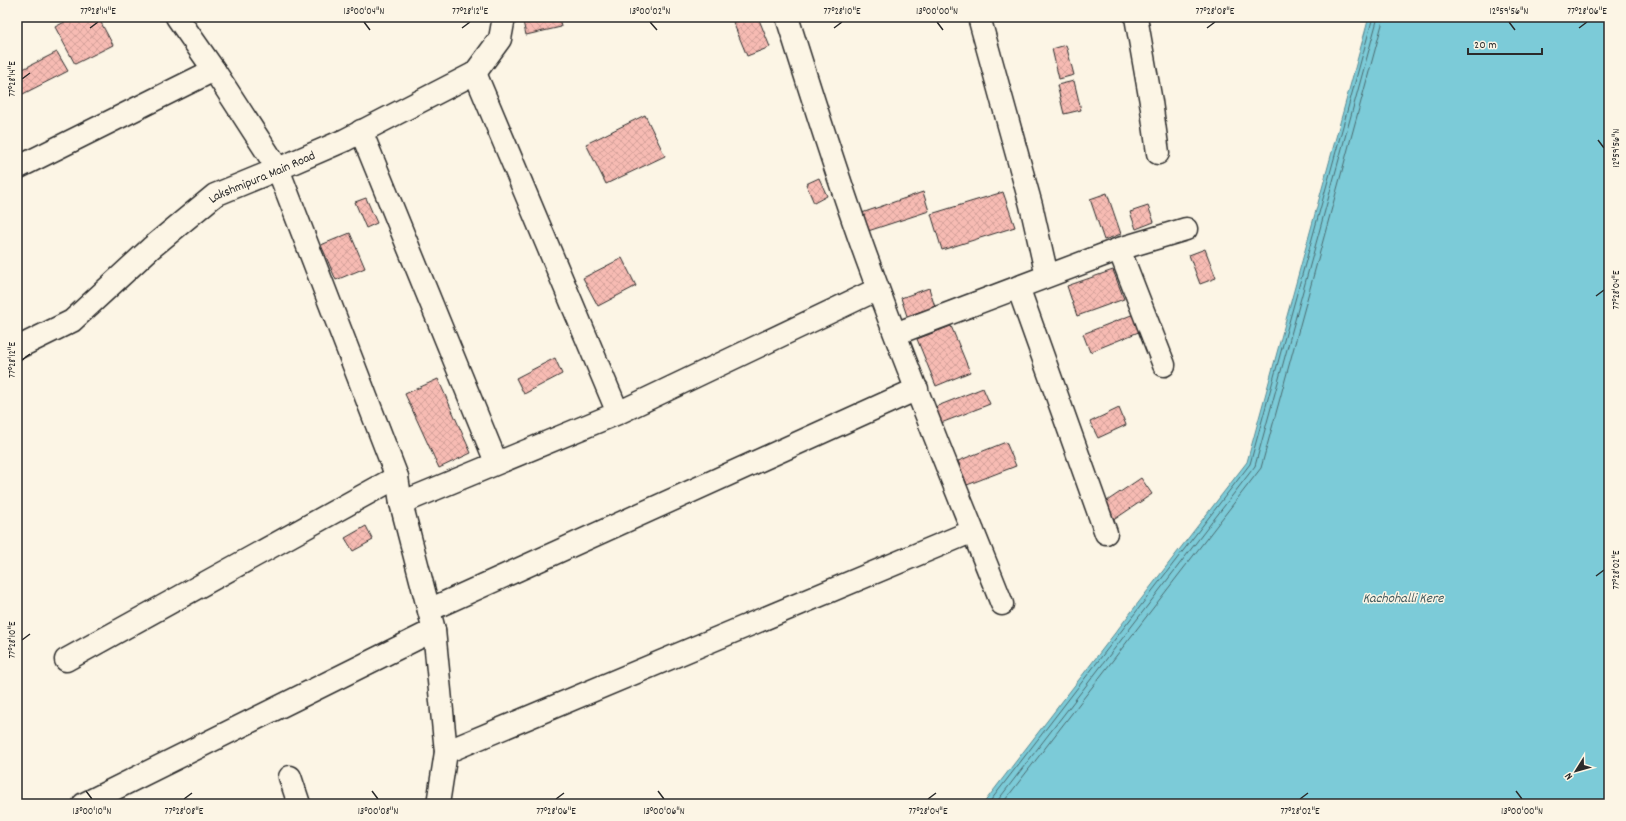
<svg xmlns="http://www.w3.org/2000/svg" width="1626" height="821" font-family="Dekko,sans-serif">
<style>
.water{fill:#7ccbd8;stroke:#5c8b93}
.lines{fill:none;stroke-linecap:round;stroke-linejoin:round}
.shore{stroke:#4b6b70;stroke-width:1}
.building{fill:url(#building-cross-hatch);stroke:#2b2b2b}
.minor-casing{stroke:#2b2b2b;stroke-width:25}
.tertiary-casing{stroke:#2b2b2b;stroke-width:25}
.secondary-casing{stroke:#2b2b2b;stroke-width:25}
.minor{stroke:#fcf5e5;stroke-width:22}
.tertiary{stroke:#fcf5e5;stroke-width:22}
.secondary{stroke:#fcf5e5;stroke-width:22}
.ticks{fill:none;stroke:#2b2b2b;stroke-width:1.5}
.labels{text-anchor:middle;stroke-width:3;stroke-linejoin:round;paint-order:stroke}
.street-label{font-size:13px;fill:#2b2b2b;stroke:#fcf5e5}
.water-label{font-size:14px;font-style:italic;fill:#435b5f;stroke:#fcf5e5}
.neatline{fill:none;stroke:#2b2b2b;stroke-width:1.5}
.ticks-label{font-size:10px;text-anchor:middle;fill:#2b2b2b}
</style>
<defs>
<pattern id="building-cross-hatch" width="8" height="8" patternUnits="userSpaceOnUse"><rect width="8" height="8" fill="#f7bbb3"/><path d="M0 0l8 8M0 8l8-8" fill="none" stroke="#d4a19a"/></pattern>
</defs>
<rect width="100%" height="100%" fill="#fcf5e5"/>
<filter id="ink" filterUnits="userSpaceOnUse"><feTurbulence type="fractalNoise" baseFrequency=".025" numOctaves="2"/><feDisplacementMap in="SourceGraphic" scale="8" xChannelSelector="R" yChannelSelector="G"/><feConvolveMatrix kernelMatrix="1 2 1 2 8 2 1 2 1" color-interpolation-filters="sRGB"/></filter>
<g filter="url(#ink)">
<path class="water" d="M1369 17H1609V804H983L1247 462Z"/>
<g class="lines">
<path class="shore" d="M988 804 1250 464 1373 17
M995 804 1255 466 1378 17
M1002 804 1261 468 1384 17"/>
</g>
<path class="building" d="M74 17H98L113 45 75 64 55 27Z
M522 17H559L561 27 526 35Z
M745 17H758L770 47 747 56 733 22Z
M1066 45 1074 75 1059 79 1052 49Z
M57 52 68 71 17 97V72Z
M1074 81 1081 110 1064 114 1057 85Z
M645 115 665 156 606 184 586 144Z
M819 178 827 196 814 203 806 184Z
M923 192 929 211 862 233 856 215Z
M1003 192 1015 227 942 250 931 214Z
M1107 193 1121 234 1104 240 1090 199Z
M366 198 377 223 366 228 355 202Z
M1148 206 1154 222 1136 229 1130 212Z
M350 233 365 268 336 280 321 245Z
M1205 249 1216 278 1200 284 1189 255Z
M622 258 636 286 598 306 583 278Z
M1113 270 1124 299 1077 316 1067 286Z
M929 288 935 307 907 316 901 298Z
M1134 314 1141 331 1090 352 1083 334Z
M951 326 970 372 936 386 917 339Z
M555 358 562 374 524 394 516 378Z
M438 379 471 453 439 468 405 394Z
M983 388 990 404 941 423 935 407Z
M1119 408 1126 425 1098 438 1090 422Z
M1006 442 1016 466 967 485 958 461Z
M1141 478 1152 494 1112 521 1101 505Z
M366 526 373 540 353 551 345 538Z"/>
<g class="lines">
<g class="minor-casing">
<path id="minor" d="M787 17C814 102 840 187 871 270 912 383 958 493 1002 604
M979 17 1031 205 1047 276
M1136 17 1151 102 1158 153
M475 73 618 413 878 289
M361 131 496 462
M17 168 214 70
M1119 249 1164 365
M1018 287 1106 533
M895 334 1119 249 1186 229
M401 503 618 413
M429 610 917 389
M66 660 397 477
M446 752 973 531
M290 777 299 804
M84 804 434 630"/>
</g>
<g class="tertiary-casing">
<path id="tertiary" d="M177 17 214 70 278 169 397 477 401 503 434 630 446 752 438 804"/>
</g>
<g class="secondary-casing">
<g id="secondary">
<path id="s1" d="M17 348 72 321 151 248 215 195 278 169 345 140 475 73 500 39 504 17"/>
</g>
</g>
<use href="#minor" class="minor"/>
<use href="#tertiary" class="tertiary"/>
<use href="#secondary" class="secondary"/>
</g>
</g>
<path class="ticks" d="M364 22 370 30M650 22 657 30M937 22 943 30M1509 22 1515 30M90 28 98 22M462 28 470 22M834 28 842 22M1207 28 1215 22M1579 28 1587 22M22 79 30 73M1598 140 1604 148M1596 296 1604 290M22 360 30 354M1596 576 1604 570M22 640 30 634M86 791 92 799M372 791 378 799M658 791 664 799M1516 791 1522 799M184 799 192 793M556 799 564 793M928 799 936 793M1300 799 1308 793"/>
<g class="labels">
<g class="street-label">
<text dy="5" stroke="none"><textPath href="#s1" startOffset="302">Lakshmipura Main Road</textPath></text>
</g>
<g class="water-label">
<text x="1403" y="602">Kachohalli Kere</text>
</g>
</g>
<rect width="1626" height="821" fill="none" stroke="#fcf5e5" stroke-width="44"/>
<g transform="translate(1576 771) rotate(233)" stroke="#fcf5e5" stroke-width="3" paint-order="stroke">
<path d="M0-3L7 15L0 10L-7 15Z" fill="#2b2b2b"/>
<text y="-6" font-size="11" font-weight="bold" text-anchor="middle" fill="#2b2b2b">N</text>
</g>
<path d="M1468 48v6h74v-6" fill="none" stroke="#2b2b2b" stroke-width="2"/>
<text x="1474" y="48" font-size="12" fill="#2b2b2b" stroke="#fcf5e5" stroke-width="3" paint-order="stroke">20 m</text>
<rect x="22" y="22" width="1582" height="777" class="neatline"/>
<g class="ticks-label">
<text x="98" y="14">77°28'14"E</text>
<text x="364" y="14">13°00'04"N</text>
<text x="470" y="14">77°28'12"E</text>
<text x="650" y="14">13°00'02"N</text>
<text x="842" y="14">77°28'10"E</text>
<text x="937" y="14">13°00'00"N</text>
<text x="1215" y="14">77°28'08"E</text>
<text x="1509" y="14">12°59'56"N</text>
<text x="1587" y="14">77°28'06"E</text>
<text transform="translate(11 79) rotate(-90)" y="4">77°28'14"E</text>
<text transform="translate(1615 148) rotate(-90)" y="4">12°59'56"N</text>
<text transform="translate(1615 290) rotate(-90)" y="4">77°28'04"E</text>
<text transform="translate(11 360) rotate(-90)" y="4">77°28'12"E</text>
<text transform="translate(1615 570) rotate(-90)" y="4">77°28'02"E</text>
<text transform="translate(11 640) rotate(-90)" y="4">77°28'10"E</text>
<text x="92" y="814">13°00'10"N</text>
<text x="184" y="814">77°28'08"E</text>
<text x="378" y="814">13°00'08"N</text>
<text x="556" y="814">77°28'06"E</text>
<text x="664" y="814">13°00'06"N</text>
<text x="928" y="814">77°28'04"E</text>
<text x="1300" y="814">77°28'02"E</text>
<text x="1522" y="814">13°00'00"N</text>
</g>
</svg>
